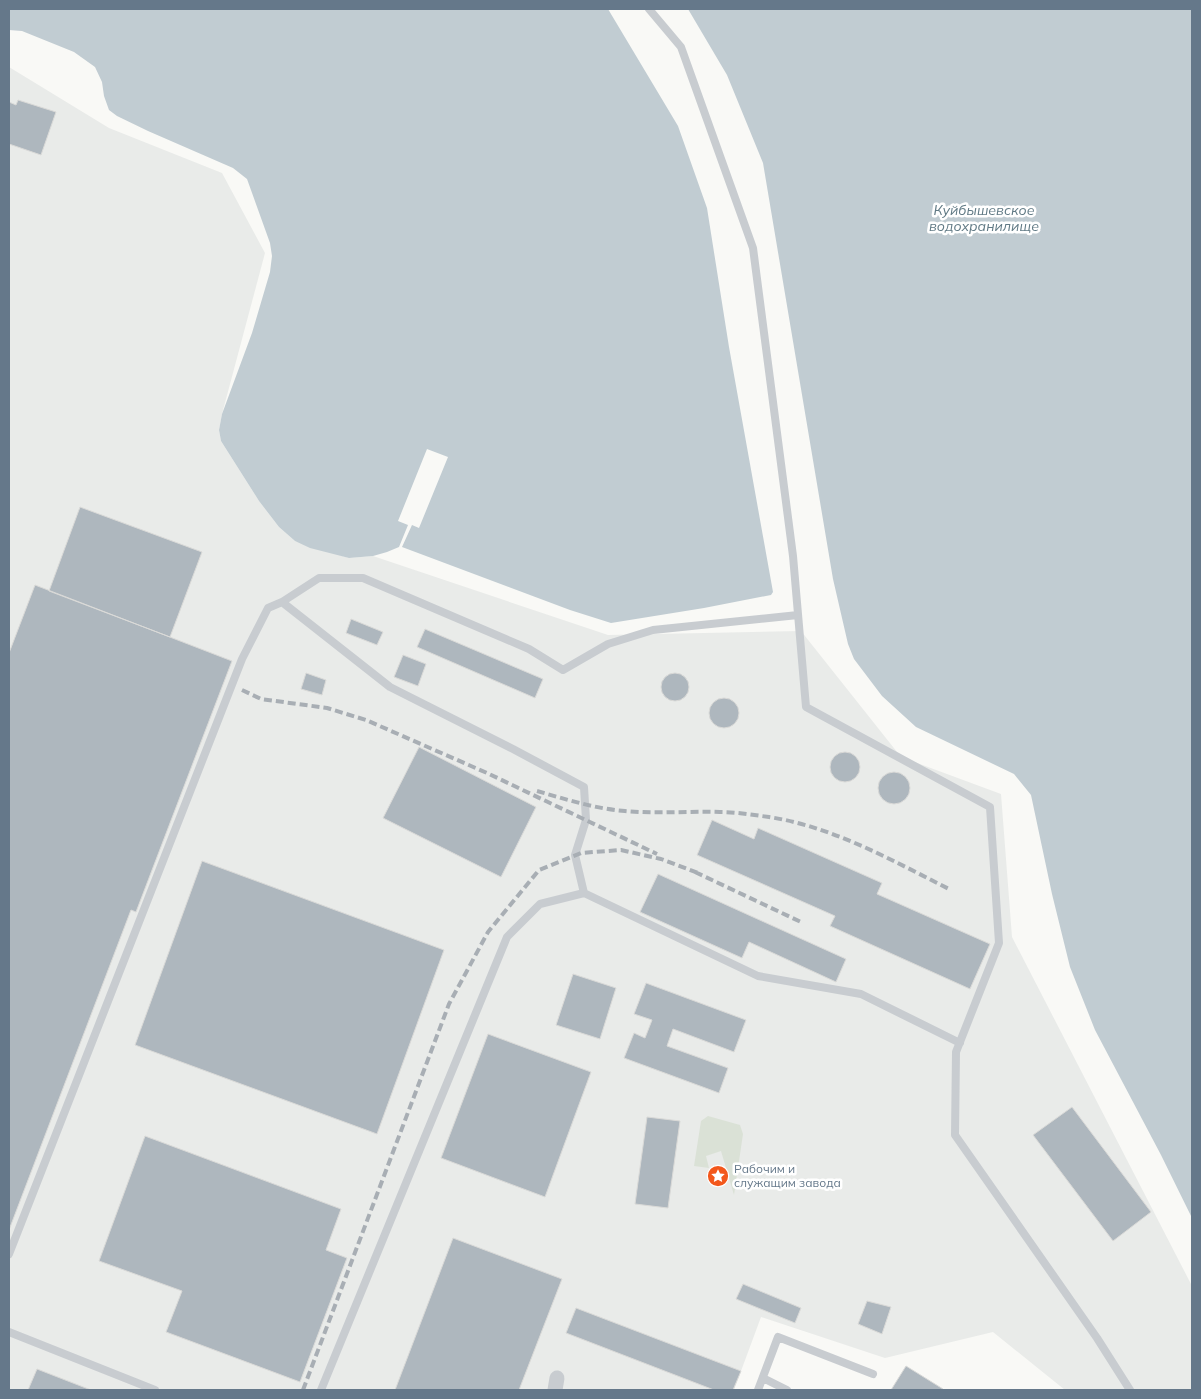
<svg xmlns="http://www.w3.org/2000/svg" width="1201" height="1399" font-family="Mulish,sans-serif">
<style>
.built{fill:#e9ebe9}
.green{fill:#dae1d6}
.water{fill:#c1ccd2}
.pier{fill:#f9f9f6}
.building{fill:#aeb7be;stroke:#dadad8}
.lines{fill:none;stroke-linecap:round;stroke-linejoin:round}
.service{stroke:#c8ccd0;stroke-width:8}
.minor{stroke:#c8ccd0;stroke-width:15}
.rail{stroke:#a8aeb4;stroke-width:4;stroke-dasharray:8 4;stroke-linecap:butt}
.labels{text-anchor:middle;stroke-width:5;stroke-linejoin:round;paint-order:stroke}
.poi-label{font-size:12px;fill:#65788a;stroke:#fff;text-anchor:start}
.water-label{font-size:14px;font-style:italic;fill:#617a85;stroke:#fff}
</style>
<rect width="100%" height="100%" fill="#f9f9f6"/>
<path class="built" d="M9 67 109 128 222 173 265 253 222 414 219 430 221 441 259 501 279 527 295 541 349 558 373 556 608 635 801 631 901 757 1001 794 1012 937 1192 1286V1390H1065L993 1332 885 1358 761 1317 734 1390H9Z"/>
<path class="green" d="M708 1116 740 1125 743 1134 734 1195 721 1151 706 1156 709 1168 694 1166 701 1121Z"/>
<path class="water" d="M9 9H608L678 126 707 208 729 347 773 592 771 595 704 608 611 623 570 610 402 547H399L387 552 373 556 349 558 310 548 295 541 279 527 259 501 221 441 219 430 222 414 252 333 270 272 272 256 270 243 247 179 233 168 148 131 117 116 109 110 104 96 102 82 95 67 74 52 22 31 9 30Z
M688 9H1192V1218L1161 1155 1095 1030 1070 967 1052 894 1031 795 1014 774 916 727 882 696 854 659 848 644 833 579 763 163 727 75Z"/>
<path class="pier" d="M427 449 448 457 419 528 412 525 402 547H399L408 525 398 521Z"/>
<path class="building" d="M18 100 56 112 41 155 9 144V102L16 105Z
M80 507 202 552 170 637 49 591Z
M35 585 232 661 136 912 131 910 9 1230V653Z
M351 619 383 632 377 645 346 633Z
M425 629 543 679 535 698 417 647Z
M403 655 426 664 418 686 394 677Z
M661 687a14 14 0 1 1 28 0a14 14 0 1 1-28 0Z
M306 673 326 680 322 695 301 689Z
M709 713a15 15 0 1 1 30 0a15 15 0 1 1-30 0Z
M419 747 536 807 501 877 383 818Z
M830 767a15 15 0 1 1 30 0a15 15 0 1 1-30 0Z
M878 788a16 16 0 1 1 32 0a16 16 0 1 1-32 0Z
M712 820 754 839 758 828 882 883 877 894 990 944 970 989 830 926 835 916 697 855Z
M202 861 444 950 377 1134 135 1045Z
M658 874 846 959 836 982 749 942 742 958 640 912Z
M573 974 616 988 600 1039 556 1025Z
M646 983 746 1020 734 1052 673 1029 667 1046 728 1068 719 1093 624 1058 634 1033 645 1038 652 1020 634 1014Z
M488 1034 591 1072 545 1197 441 1158Z
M1072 1107 1151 1212 1113 1241 1033 1135Z
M647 1117 680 1121 668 1208 635 1204Z
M145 1136 341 1209 326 1250 347 1258 300 1382 166 1332 182 1291 99 1261Z
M453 1238 562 1279 519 1390H395Z
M743 1284 801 1308 795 1323 736 1299Z
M867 1301 891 1307 882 1334 858 1324Z
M576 1308 741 1371 733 1390H714L566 1333Z
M906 1366 943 1389 942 1390H891Z
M37 1369 91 1390H28Z"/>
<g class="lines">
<path class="service" d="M649 9 681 47 753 248 793 556 806 707 990 807 999 943 956 1052 955 1135 1097 1338 1130 1390
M282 602 390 687 513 749 584 787 586 820 575 855 584 893
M9 1254 242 659 268 608 282 602 319 578H363L529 649 563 670 608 644 653 630 798 615
M9 1332 155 1390
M763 1378 787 1390
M321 1390 507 937 540 904 584 893 758 976 861 994 960 1043
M758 1390 778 1337 873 1374"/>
<path class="minor" d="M555 1390 557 1378"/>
<path class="rail" d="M242 690 261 699 327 708 366 720 487 773 657 854
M537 791C565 799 596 809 625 811 657 814 688 811 720 812 736 812 753 815 769 817 834 827 893 861 951 890
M695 872 801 922
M303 1390 449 1004 488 932 539 870 581 853 621 850 661 859 701 874"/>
</g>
<defs>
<g id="sight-disc" transform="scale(1.125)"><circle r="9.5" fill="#f3571b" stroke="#fff"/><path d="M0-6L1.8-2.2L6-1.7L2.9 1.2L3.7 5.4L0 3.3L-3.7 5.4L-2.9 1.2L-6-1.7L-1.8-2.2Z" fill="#fff"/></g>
</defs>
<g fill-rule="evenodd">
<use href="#sight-disc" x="718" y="1176"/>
</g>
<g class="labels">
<g class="poi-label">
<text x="734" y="1173">Рабочим и<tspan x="734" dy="14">служащим завода</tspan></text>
</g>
<g class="water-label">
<text x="984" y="215">Куйбышевское<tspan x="984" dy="16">водохранилище</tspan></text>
</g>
</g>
<rect width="1201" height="1399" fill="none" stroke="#65788a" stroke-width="20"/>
</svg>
